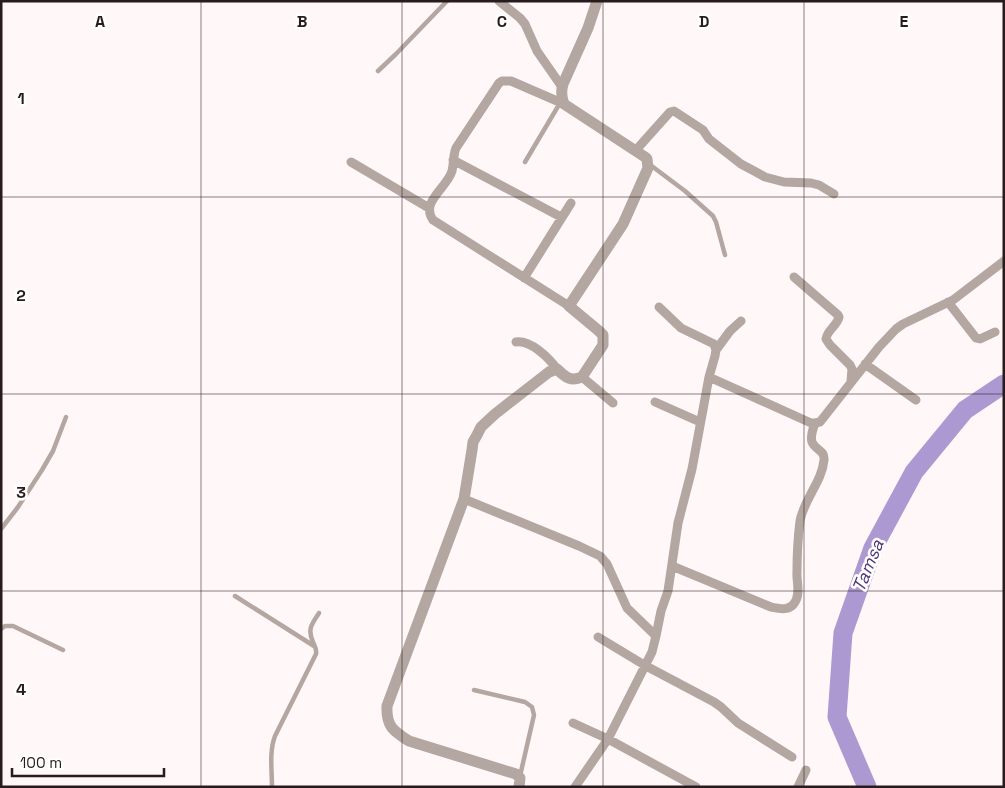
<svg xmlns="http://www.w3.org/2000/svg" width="1005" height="788" font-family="'Space Grotesk',sans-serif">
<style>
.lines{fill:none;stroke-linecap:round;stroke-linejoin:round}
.river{stroke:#ad99d2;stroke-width:19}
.service{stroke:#b4a6a0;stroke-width:4.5}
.minor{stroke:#b4a6a0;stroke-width:9}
.tertiary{stroke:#b4a6a0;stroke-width:11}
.grid{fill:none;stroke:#281b1d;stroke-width:1;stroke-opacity:0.55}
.labels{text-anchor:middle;stroke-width:5;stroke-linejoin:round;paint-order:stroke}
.water-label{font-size:18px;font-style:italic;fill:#53377b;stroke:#fff}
.grid-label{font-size:16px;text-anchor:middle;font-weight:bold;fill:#281b1d;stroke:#fff;stroke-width:5;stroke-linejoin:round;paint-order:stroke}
</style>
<rect width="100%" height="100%" fill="#fff7f8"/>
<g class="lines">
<path class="river" d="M867 787 837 717 843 633 873 548 914 472 965 410 1004 384"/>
<path class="service" d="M378 71 396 54 447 1
M525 162 560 103
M649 164 685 191 713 216 716 222 725 255
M1 529 18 507 42 470 53 451 66 417
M235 596 314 646
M1 629 5 626H13L63 650
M474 690 525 702 532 707 534 715 520 776
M272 787C272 770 269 752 275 736L316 654C317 649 315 647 313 642 307 629 312 624 319 613"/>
<path class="minor" d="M499 1 520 18 525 24 537 51 562 87
M564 104 511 81H502L499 83 456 148C453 155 454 163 452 171 447 188 420 202 433 220L569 306
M636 150 670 112 674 111 703 130 709 139 741 164 756 172 765 177 784 182 811 183 819 185 834 194
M453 160 561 217
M351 162 429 208
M794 277 838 315 839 317C837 326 827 330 826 339L830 345 850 365 852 369 851 381
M524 278 571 203
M948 302 976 338 980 339 995 332
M516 342C531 340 549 358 557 369
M716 350 730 331 741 321
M865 364 916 400
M582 377 613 403
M709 377 811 423H815L820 422 879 347 896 329 903 324 953 300 1004 261
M655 402 700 422
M464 499 579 546 600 556 607 564 627 608 656 636
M672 566 771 607C781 609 790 611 795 602 801 593 796 581 797 571 797 555 798 537 800 521 804 499 822 482 824 460 825 450 815 450 812 442 810 436 813 429 815 423
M598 637 646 666 714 702 721 707 738 723 792 757
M573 723 608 739 696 787
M575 787 608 739 652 652 656 636 661 611 668 591 678 523 692 469 709 377 715 356 716 350 714 344 681 328 659 307
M798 787 806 770"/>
<path class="tertiary" d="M519 787 520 778 516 774 409 741C393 731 386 726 387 706L464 499 472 450 473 442 477 435 481 427 495 414 549 372 557 369C565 377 571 382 582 377L603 345V335L599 331 569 306 623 224 648 168 647 159 645 157 564 104C561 97 561 91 563 84L588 28 597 1"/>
</g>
<path class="grid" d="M201 1V787M402 1V787M603 1V787M804 1V787M1 197H1004M1 394H1004M1 591H1004"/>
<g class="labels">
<g class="water-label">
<text transform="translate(868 566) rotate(-68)" y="6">Tamsa</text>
</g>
</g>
<g class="grid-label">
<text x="100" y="27">A</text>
<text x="302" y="27">B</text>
<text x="502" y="27">C</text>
<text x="704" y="27">D</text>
<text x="904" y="27">E</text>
<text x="21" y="104">1</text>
<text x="21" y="301">2</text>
<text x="21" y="498">3</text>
<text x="21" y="695">4</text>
</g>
<rect width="1005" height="788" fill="none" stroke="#281b1d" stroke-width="5"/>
<path d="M12 768v8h152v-8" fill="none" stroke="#281b1d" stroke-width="2.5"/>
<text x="20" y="768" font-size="15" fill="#281b1d" stroke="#ffffff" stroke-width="4" paint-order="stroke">100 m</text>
</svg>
